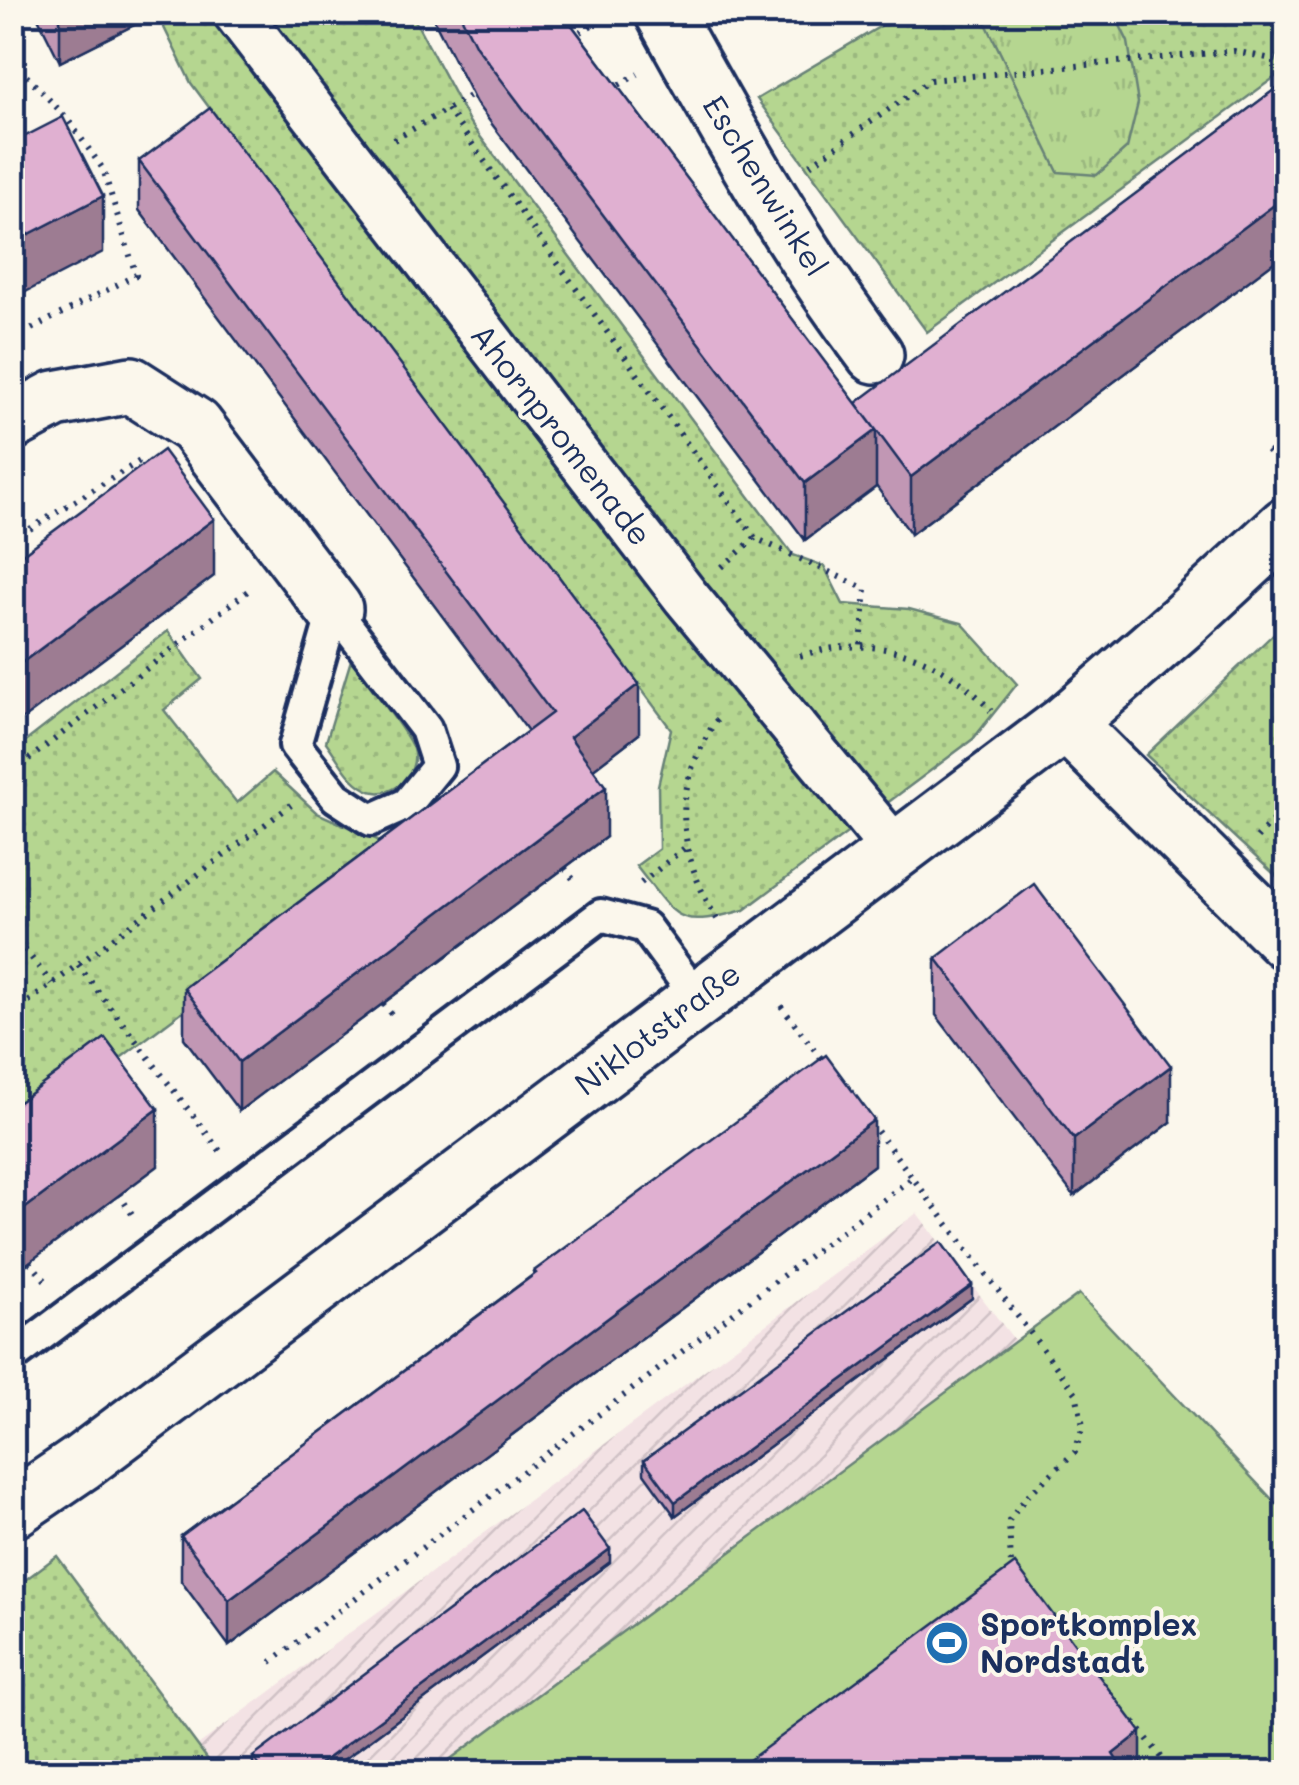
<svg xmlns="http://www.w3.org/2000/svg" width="1299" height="1785" font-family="Mali,sans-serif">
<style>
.industrial{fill:url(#industrial-furrows)}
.grass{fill:url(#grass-dots);stroke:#688277;stroke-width:2.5}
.park{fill:url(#park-tufts);stroke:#688277;stroke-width:2.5}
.pitch{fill:#b5d690;stroke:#688277;stroke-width:2.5}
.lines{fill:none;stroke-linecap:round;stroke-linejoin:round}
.service-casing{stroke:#1b2f5e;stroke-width:38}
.pedestrian-casing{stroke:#1b2f5e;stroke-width:52}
.minor-casing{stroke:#1b2f5e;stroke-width:62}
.path{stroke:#1b2f5e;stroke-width:6;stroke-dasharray:2.5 8;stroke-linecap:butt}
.service{stroke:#fbf7ec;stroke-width:30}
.pedestrian{stroke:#fbf7ec;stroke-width:45}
.minor{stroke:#fbf7ec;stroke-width:55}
.wall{fill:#c197b4;stroke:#1b2f5e;stroke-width:2.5}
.shaded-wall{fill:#9d7b92;stroke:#1b2f5e;stroke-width:2.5}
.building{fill:#e0b0d1;stroke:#1b2f5e;stroke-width:2.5}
.labels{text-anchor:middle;stroke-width:8;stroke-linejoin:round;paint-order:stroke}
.street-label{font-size:32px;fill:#1b2f5e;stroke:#fbf7ec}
.poi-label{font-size:32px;font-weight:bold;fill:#1b2f5e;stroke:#fbf7ec;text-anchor:start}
</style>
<defs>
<pattern id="industrial-furrows" width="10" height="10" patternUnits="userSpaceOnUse" patternTransform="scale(2.5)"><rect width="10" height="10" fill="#f3e2e4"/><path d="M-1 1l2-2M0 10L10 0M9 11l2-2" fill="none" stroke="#d0c2c6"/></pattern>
<pattern id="grass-dots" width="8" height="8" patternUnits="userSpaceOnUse" patternTransform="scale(2.5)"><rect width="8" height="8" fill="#b5d690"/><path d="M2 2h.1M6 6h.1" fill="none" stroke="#9bb87f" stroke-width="1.8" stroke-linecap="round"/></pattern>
<pattern id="park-tufts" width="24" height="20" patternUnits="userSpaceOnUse" patternTransform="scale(2.5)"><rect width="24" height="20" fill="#b5d690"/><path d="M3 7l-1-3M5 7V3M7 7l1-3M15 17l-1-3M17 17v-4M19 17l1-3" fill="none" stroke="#9bb87f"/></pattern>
</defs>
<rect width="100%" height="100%" fill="#fbf7ec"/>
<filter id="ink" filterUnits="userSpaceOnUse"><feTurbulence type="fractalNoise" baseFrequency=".01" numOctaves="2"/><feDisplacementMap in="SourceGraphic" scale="20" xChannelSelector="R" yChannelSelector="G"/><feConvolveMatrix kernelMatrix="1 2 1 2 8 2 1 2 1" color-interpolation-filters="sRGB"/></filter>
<g filter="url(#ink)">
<path class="industrial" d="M917 1213 1015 1341 433 1772H218L198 1745Z"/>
<path class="grass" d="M157 13H411L470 123 793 555 824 566 843 604 909 609 962 623 1017 684 973 739 744 910C675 929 678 919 636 866L659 849 658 786 671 729 191 83Z
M903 13H1286V69L927 332 757 99Z
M1286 622V885L1146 755Z
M168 631 202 679 164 710 237 803 273 772 317 813 398 849 13 1139V751Z
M351 660C363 678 409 733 413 749 421 775 389 802 366 789 348 780 338 758 326 742Z
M57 1556 217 1772H13V1589Z"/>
<path class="park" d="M981 13H1114L1128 42 1138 103 1127 148 1097 175 1058 172Z"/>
<path class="pitch" d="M1079 1294 1286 1514V1772H433Z"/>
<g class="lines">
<g class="service-casing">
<path id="service" d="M334 609 426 729 438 766 407 804 371 820 336 797 295 745Z
M12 1357 601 915 645 927 698 999"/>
</g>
<g class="pedestrian-casing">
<path id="pedestrian" d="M236 12 686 597 895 850"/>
</g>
<g class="minor-casing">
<path id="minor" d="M663 12C728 130 794 248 875 355
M12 422 55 399 131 385 195 426 334 609
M1066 723 1286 941
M12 1510 81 1463 1066 723 1181 623 1286 526"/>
</g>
<path class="path" d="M583 12 590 26
M571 37 608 16
M12 61 66 117 103 169 136 275 12 339
M610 90 638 74
M447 109 755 538 866 589 861 645
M394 140 478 91
M810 165 930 80 1234 51 1286 62
M1267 451 1286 469
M12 540 143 459
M722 567 755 538
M800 656C872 632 943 655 991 711
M12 772 253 587
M1257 838 1286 806
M565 868 576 883
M641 883 687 846
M717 919C691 877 675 824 690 775 695 757 706 740 713 724L720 717
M12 933 52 984
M78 965 220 1151
M383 1004 395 1019
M781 1006 824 1062
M12 1014 291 805
M871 1123 1076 1393 1083 1426 1075 1452 1027 1496 1009 1521 1011 1566 1015 1571
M119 1194 132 1214
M30 1262 45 1280
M271 1662 912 1178
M1134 1722 1173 1772"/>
<use href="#service" class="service"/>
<use href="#pedestrian" class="pedestrian"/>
<use href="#minor" class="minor"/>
</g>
<path class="wall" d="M35 12H142V21L60 62Z
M430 12H562L856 404 1286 81V253L911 534 876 486 805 540 476 103Z
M139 161 639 734 593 769 606 837 239 1111 184 1038V988L528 731 139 210Z
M936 958 1171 1122 1074 1196 936 1015Z
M1286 1118V1165L1276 1154V1129Z
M874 1165 229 1646 181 1581V1536L534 1274V1271Z
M972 1298 675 1516 644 1473V1460Z
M610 1562 327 1772H255L253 1770V1757Z"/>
<path class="shaded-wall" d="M60 12H142V21L60 62Z
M103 196V252L12 299V243Z
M1286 196V253L911 534V477Z
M876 430V487L805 540V483Z
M214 519V576L12 727V670Z
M639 684V734L570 787V737Z
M606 787V837L239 1111V1062Z
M1171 1066V1122L1074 1196V1139Z
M158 1109V1166L12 1275V1218Z
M874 1120V1165L229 1646V1600Z
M972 1285V1298L675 1516V1502Z
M610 1549V1562L327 1772H309Z
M1141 1732V1772H1113V1754Z"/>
<path class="building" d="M459 12H562L876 430 805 483 476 46Z
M1286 81V196L911 477 856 403Z
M210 108 639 684 570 737 606 787 239 1062 184 988 552 713 139 161Z
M63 117 103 196 12 243V143Z
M163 450 214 519 12 670V562Z
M1034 884 1171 1066 1074 1139 936 958Z
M105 1038 158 1109 12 1218V1107Z
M826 1055 874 1120 229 1600 181 1536 536 1273 534 1271Z
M1286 1118V1139L1276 1129Z
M941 1242 972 1285 675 1502 644 1460Z
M582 1511 610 1549 309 1772H264L253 1757Z
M1015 1564 1141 1732 1113 1754 1118 1762 1113 1767 1117 1772H733Z"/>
</g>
<defs>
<g id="stadium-disc" transform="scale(2.25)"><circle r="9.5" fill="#1f6fb2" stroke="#fbf7ec"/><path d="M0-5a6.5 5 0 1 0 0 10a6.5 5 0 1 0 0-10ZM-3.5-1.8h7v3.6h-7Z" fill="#fff"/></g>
</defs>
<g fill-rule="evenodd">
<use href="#stadium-disc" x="947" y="1643"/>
</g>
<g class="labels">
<g class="street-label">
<text transform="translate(765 186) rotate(58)" y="11">Eschenwinkel</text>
<text transform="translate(561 435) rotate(52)" y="11">Ahornpromenade</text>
<text transform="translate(658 1029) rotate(-37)" y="11">Niklotstraße</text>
</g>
<g class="poi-label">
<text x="980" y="1636">Sportkomplex<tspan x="980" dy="37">Nordstadt</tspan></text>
</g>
</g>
<rect width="1299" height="1785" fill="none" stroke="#fbf7ec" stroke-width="50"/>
<rect x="25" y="25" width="1249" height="1735" fill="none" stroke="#1b2f5e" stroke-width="4" filter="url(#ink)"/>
</svg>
